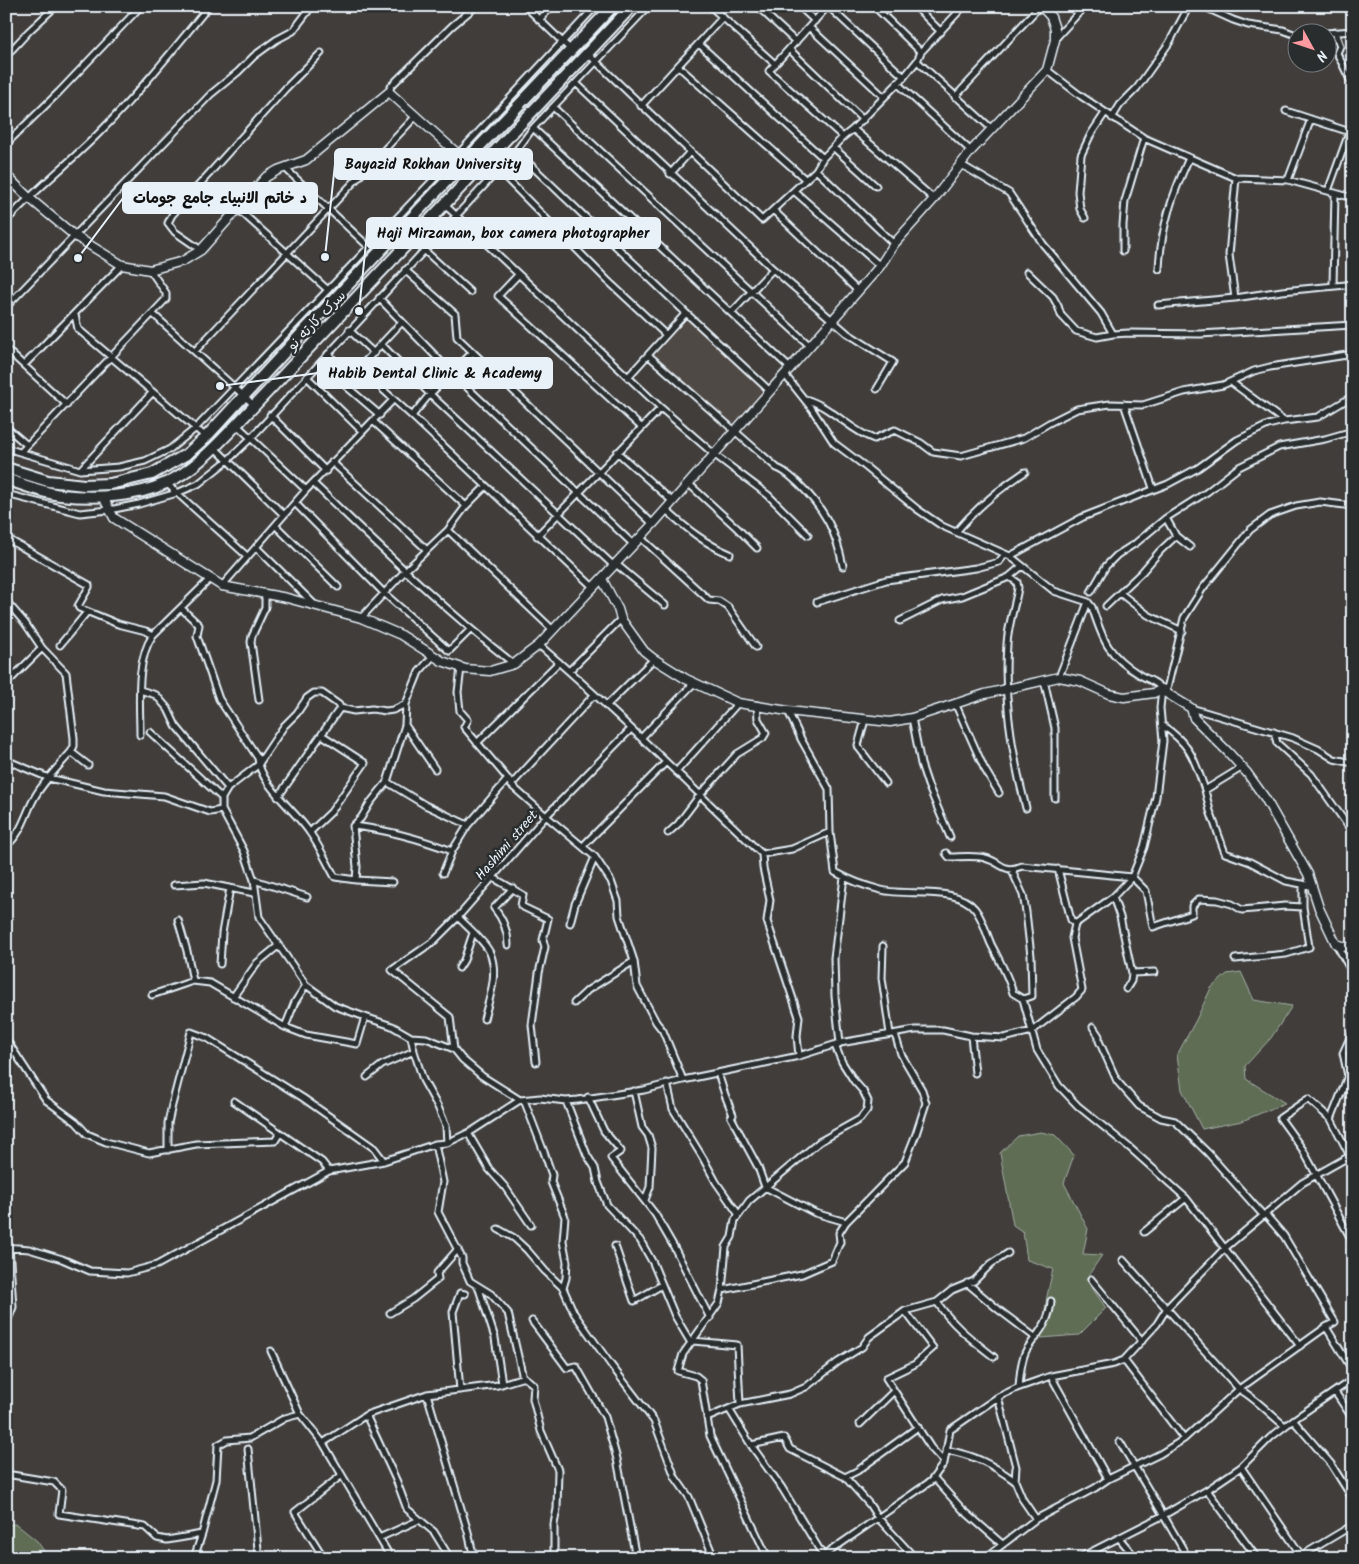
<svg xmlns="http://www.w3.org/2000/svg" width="1359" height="1564" font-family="Kalam,'Playpen Sans Arabic',sans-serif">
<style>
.built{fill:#4f4844}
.green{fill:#616d54;stroke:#a4afa6}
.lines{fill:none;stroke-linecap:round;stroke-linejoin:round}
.street-casing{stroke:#e8f1f8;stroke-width:9}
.secondary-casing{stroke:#e8f1f8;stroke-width:11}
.highway-casing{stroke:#e8f1f8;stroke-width:14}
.street{stroke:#2a2d2e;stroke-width:5}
.secondary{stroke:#2a2d2e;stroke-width:8}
.highway{stroke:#2a2d2e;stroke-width:10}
.labels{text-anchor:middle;stroke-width:5;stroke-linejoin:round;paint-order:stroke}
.street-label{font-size:14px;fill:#e8f1f8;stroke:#2a2d2e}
.leader{fill:none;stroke:#e8f1f8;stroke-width:2}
.callout-dot{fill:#e8f1f8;stroke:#2a2d2e;stroke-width:2}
.callout{fill:#e8f1f8;stroke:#e8f1f8;stroke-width:2}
.callout-label{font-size:15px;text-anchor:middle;font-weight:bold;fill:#111}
</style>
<rect width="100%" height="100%" fill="#403d3b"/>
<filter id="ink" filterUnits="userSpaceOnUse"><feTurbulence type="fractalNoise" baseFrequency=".02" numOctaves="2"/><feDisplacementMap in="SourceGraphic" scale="10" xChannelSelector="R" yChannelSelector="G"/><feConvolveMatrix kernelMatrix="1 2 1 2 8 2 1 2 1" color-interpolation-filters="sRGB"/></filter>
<g filter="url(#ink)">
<path class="built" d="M687 320 764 390 729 428 653 357Z"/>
<path class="green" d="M1241 972 1254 1000 1292 1006 1271 1038 1245 1066 1246 1079 1285 1103 1242 1121 1202 1129 1182 1090 1177 1055 1196 1020 1211 988 1227 974Z
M1041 1132 1055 1135 1074 1155 1064 1183 1088 1229 1083 1254 1102 1255 1086 1279 1106 1308 1079 1335 1041 1338 1047 1296 1053 1269 1027 1260 1023 1232 1013 1225 1000 1153 1018 1136Z
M16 1524 37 1541 49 1558H6V1525Z"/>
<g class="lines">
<g class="street-casing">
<path id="street" d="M525 6 571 50
M710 6 775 64
M757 6 796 42
M799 6 815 21
M828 6 769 71 843 137
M828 6 904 77
M874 6 921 52
M915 6 941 32
M1202 6 1233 20 1248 25 1283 30 1296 35
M539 20 552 6
M809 27 884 97
M1335 32 1340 46 1337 53 1353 86
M1326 33 1353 31
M1055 39 1085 6
M699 44 823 158
M789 49 863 120
M587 53 762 220 816 170 823 158 843 137 853 129 904 77 917 61 921 52 964 6
M6 56 29 31 56 6
M917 61 992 129
M678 66 805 179
M1047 70 1081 96 1144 138 1236 178 1288 180 1353 198
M576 83 773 269 847 333 893 362 877 389
M897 83 971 151
M389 92 391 86 452 26 476 6
M955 97 1040 6
M641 106 722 18
M553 107 810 346
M1286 111 1353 133
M1112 118 1120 105 1137 88 1169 43 1189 6
M533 128 791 369
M853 129 934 199
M6 144 59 92 141 6
M834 148 876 186
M516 151 686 313 770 391
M960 164 1009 193 1043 244 1101 313 1113 334
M285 168 369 247
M498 170 607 280 666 335
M816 170 894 244
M670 174 690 152
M1288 180 1311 119
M794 191 880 266
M1328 191 1349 133
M445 205 661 408 715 455 768 495 808 535
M238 209 328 290
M773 210 858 291
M1085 218 1080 209 1078 192 1081 155 1091 134 1105 113
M6 221C35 190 68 164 98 134 137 95 174 49 209 6
M201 250 175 232 168 223 172 215 285 89 321 53
M424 250 470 292
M1123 251V225L1125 201 1144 138
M1159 269C1161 227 1172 196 1189 158
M405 270 455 314 457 337 653 524
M1027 272 1053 297 1058 306 1061 315 1076 331 1097 337 1113 334 1129 333 1200 334 1353 325
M518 275 498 296 641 427
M1333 286 1335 193
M379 298 452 373 634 545
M1235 298 1229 255 1236 178
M1158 305 1235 298 1282 291 1346 285
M6 307 211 94 238 72 254 56 276 40 293 31 312 6
M731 313 773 269
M153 314 254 405
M75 315 78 329 206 437
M349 330 374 353
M382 345 430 394 614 566
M6 349 67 405
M195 351 416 116
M328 354 351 377
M648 355 777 468C786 471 792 478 799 484 825 510 836 531 843 566
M24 365 122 265
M359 368 412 416 594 588
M307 377 362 431
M628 377 686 313
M1231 382 1284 421
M805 399C831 406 849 430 874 439L895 430 921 443 933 452 961 456 1024 438 1049 423 1077 409 1110 404 1143 405 1184 392 1223 385 1254 371 1270 367 1353 354
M1124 404 1153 488
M270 415 326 471
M380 415 346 386 359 368 402 322
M412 416 430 394 473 352
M373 421 466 506
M237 425 306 490
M6 427 27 445
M214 447 284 515
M6 448 80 470 119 467 145 461 170 449 196 428 458 154 596 6
M21 452 166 299V293L150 270
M617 452 673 502
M332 462 427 550
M80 470 153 392
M166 483 247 556
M313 483C378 545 442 608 514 664
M689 484 737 528 757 548
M6 494 80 513 109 510 139 504 177 493 198 484 228 460 251 438 516 151 533 128 649 6
M295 503 384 593 449 651 470 630
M666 510C686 528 705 544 730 554
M1166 518 1176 536 1190 547
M276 526 338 587
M448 530 553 630
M956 532C976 508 999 489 1025 472
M537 536 661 408
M6 538 89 585V587L78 606 79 608 118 624 146 631 153 635
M641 538 709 600 719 601 728 607 756 647
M256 547 315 605
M1010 556 1083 517 1168 484 1198 468 1237 440 1268 425 1284 421 1318 417 1353 396
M616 564 665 605
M1009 577 1017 582 1018 588C1015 606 1008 625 1007 644 1003 699 1012 755 1026 808
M222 586 306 490 393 400
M1091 592 1106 566 1117 555 1136 543 1166 518 1207 492 1239 467 1279 447 1325 439 1353 431
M1120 593 1148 615 1182 631
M6 601 25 623 42 648 66 673 74 738V746L71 752C59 766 45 780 36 795 25 813 24 831 6 846
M817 602 886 580 976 568 999 562 1005 554
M1106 606 1142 572 1160 551 1176 536
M181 608 199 625 197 636 219 699 258 758C259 784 297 812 310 833 320 847 327 863 335 877L356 880 393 882
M361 618 405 571 448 530 466 506 486 486
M900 621 942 600 962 596 1009 577 1022 566
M60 645 87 612
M539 645C616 711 688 784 762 854L763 868 770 900 767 921 799 1017 797 1036 799 1056
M433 656 419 672 406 704 393 710 386 711 372 709 354 711 340 708 339 705 322 693H314L307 698 297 713 284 726 258 765 228 788 222 798V810L244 851 254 880 259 917 306 985 335 1006 365 1017 392 1026 411 1037 426 1038 454 1049 462 1059 482 1076 520 1100
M461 668 458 692 460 711 468 720 464 727 508 779 511 785 546 816 595 857 611 881 618 901 619 916 634 961 637 986 656 1022 663 1031 683 1080
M569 671 621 619
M1059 677 1088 602
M1044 680 1055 728V798
M6 684 42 648
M140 690 156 695 168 709 176 726 228 788
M1166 693 1184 618 1203 588 1250 530 1270 515 1296 506 1320 502 1353 506
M259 700 251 642 252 636 265 608V594
M955 703 984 768 999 793
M606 706 654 659
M1191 708 1293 738 1318 749 1334 759 1353 763
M788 711 801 739 829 789 830 832 835 872C849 880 865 886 881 890 907 897 957 885 975 909 983 919 986 933 991 944 999 960 1008 975 1013 993L1023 999 1037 1050 1059 1086 1078 1106 1130 1148 1186 1198 1300 1346
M912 718 921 764 928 785 950 837
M865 720 858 745 859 748 886 783
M405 725 435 769
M1162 725C1191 745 1194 758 1205 790
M150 732 222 798
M1274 732 1277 743 1311 774 1353 833
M140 735C140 704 135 661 153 635L210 579
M642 737 694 683
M477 743 559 662
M71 752 88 765
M6 760 49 778 104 791 164 796 210 812 222 810
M1241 768 1205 790 1210 811 1225 853 1250 862 1286 881 1312 886
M676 772 738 703
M387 782 425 805 468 825
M511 785 594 695
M278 797 340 708
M353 826 361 818 370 803 387 782 405 725 406 704
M353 826C389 830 418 838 452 851
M353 826 357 867 356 880
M310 832 331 812 365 763 322 735
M668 833 678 824 700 795 737 754 763 738 766 733 758 719 757 705
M583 846 666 762
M946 853 949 857C959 857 976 855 985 858 1002 862 1002 874 1022 866L1132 877 1146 891 1153 927 1192 914V906L1199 899 1217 900 1232 904 1242 910 1285 906 1303 907
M762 854 792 849 830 832
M1014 869 1013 873 1023 895 1026 912 1031 956 1032 996 1023 999
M1058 869 1071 920 1075 924
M443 873 452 851 468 825 508 779
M492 877 523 895 521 906 548 919 543 940 545 947 539 973 532 1025 536 1062
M254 880 307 897
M174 885 204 883 254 893
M1113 897 1120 917 1132 973 1131 981 1126 989
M458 917C467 927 485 941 490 953 499 974 489 999 484 1019
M178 920 187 951 193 981
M570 923 575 904 595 857
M1336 944 1353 974
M508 945C508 932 503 919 494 908L513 888
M883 946 882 978 890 1034
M1235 959 1286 954 1309 947 1303 907V884
M220 964 222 933 230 888
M459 968 464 960 473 933
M1132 973 1155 972
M152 995 193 981 210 983 285 1027 306 1035 357 1044 365 1017
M233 997 257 963 278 946
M574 1003 588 990 634 961
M285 1027 295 1002 306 985
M1093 1027 1099 1036V1041L1117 1081 1139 1106 1161 1118 1175 1121 1208 1153 1263 1215
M1353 1031 1343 1053 1348 1076 1331 1119 1350 1156 1353 1165
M971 1036 975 1073
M411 1037 414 1051 423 1080 438 1107 446 1126 447 1143
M6 1039 46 1100 76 1122 87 1134 106 1142 149 1153 196 1144 275 1141 280 1133
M454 1049 450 1017 392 970 434 941 458 917 546 816 631 729
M718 1073 725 1095 733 1115 731 1117 758 1167 765 1187 815 1213 846 1222
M367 1077 382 1065 414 1051
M667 1083 673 1109 703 1158 716 1182 739 1215
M634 1091 642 1127 648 1135 652 1148 650 1187 645 1200
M588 1097 604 1131 621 1151 611 1158 655 1214 674 1247 710 1318
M524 1100 544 1152 552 1175 551 1182 565 1217 563 1241 567 1262 566 1278 563 1288
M234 1101 322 1162 329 1171
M566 1101 587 1155 595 1168 598 1182 607 1205 640 1240 653 1263 675 1316 691 1343
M1331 1119 1308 1099 1280 1118 1303 1150 1350 1237
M468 1133 489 1169 505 1187 531 1225
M435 1144 443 1182 438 1212 462 1258V1263L470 1281 491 1294 508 1313 523 1378
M168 1150V1123L172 1105 191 1032 207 1038 303 1098 374 1148 384 1161
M1265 1214 1284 1236 1335 1322 1326 1327
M1353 1219 1350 1237 1353 1244
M498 1229 514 1238 527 1250 545 1271 563 1288 574 1313 611 1365 654 1421 675 1477 689 1497 714 1558
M1144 1232 1186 1198
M615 1246 634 1301 662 1285
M6 1247 29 1249 62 1259 90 1271 127 1273 157 1265 329 1171 384 1161 435 1144 447 1143 472 1131 520 1100 540 1098 566 1101 578 1100 644 1090 683 1080 799 1056 840 1043 915 1030H943L971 1036 1004 1038 1032 1031 1076 997 1082 990 1072 938 1075 924 1113 897 1132 877 1144 847 1156 797 1163 741 1160 708 1162 689C1156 681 1148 680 1140 675 1107 655 1103 640 1092 607L1088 602 1054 591 1010 556 942 526 917 509 862 464 834 443 812 409 785 375
M1123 1260 1239 1389C1254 1397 1271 1415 1285 1426
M1091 1279 1142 1341
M967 1283 999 1310 1036 1338
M478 1286 495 1338 502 1384
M722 1290 802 1274 832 1261 840 1242 839 1233 846 1222 905 1162 916 1134 926 1103 922 1090 901 1054 895 1034
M937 1302C953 1326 971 1339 994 1357
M905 1311 933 1348 915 1364 886 1378 931 1448 944 1462
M390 1313 413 1299 438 1279 437 1273 458 1249
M532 1321 567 1368 576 1366 605 1417 617 1459 636 1558
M6 1325 13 1307 9 1246
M693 1341 737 1345 740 1404
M271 1351 300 1414 323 1443 391 1558
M1124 1360 1184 1439
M1051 1376 1108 1479
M1019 1387C1020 1375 1021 1359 1027 1349 1038 1333 1050 1322 1051 1301
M460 1390 453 1312 460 1293 465 1294
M1335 1392 1353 1419
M427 1394 468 1532 474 1558
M998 1397 1016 1467 1015 1481 1023 1500 1036 1519
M729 1409 751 1445 782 1488 824 1557
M366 1415 397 1482 407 1509 434 1532 450 1558
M707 1418 740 1404 790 1394 806 1387 838 1362 862 1347 869 1337 905 1311 937 1302 952 1290 974 1281 991 1264 1008 1253
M1293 1420 1331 1464 1353 1499
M860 1424 894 1391
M1120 1442C1143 1481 1166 1519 1188 1558
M323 1443 366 1415 427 1394 498 1385 524 1377 534 1385 533 1399 541 1431 558 1470 557 1509 554 1524V1558
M751 1445 784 1438 790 1449 845 1477 857 1471 918 1427
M248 1449 258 1549 262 1558
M946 1450C976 1456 990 1463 1015 1481
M1241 1467 1303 1558
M6 1474 54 1482 62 1490 59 1514 145 1527 157 1538 167 1540 202 1534
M845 1477 869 1504 878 1518 915 1558
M934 1478 962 1509 1002 1544
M1207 1490 1257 1558
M379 1538 419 1520
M1119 1538 1136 1558
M1301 1556 1353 1525
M194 1558 202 1534 216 1480 218 1445 227 1440 250 1438 285 1418 300 1414
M324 1558 295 1512 342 1475
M768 1558 710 1436 701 1380 696 1376 678 1371 683 1354 719 1303 722 1290 726 1247 732 1237 735 1220 739 1215 749 1201 819 1142 860 1119 867 1110 868 1101 863 1091 854 1081 842 1062 836 1048 840 1043 835 996 834 958 844 877
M820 1558 931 1481 944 1463 950 1430 998 1397 1017 1388 1051 1376 1114 1364 1124 1360 1157 1324 1167 1308 1225 1248 1302 1183 1350 1156
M985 1558 1036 1519 1095 1488 1108 1479 1160 1454 1184 1439 1239 1389 1326 1327 1353 1371
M1079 1558 1164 1515 1207 1490 1241 1467 1271 1437 1293 1420 1353 1379"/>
</g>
<g class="secondary-casing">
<path id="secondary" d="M6 175 28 197 75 236 122 265 150 270 183 261 201 250 266 177 278 170 306 160 389 92 458 154
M103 497 114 518 222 586 287 598 361 618 401 635 442 661 465 669 490 671 514 664 539 645 553 630 653 524 880 266 894 244 934 199 971 151 1047 70 1055 40V29L1051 17 1041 6
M602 579 618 609 621 619 644 651 654 659 686 679 738 703 788 711 890 722 912 718 985 694 1059 677 1080 681 1109 694 1124 697 1154 693 1162 689 1166 693 1191 708 1194 718 1228 752 1247 773 1265 798 1308 874 1319 908 1336 944 1353 949"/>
</g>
<g class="highway-casing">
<path id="highway" d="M6 468 48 481 84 485 110 484 152 474 187 454 206 437 304 331 613 6
M6 479C24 485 43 493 61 495 94 499 136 497 166 483 194 470 216 446 237 424L632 6"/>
</g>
<use href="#street" class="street"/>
<use href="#secondary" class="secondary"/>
<use href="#highway" class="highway"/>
</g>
</g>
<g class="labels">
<g class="street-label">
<text transform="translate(316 320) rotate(-46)" y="5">سرک کارته نو</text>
<text transform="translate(506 845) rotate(-49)" y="5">Hashimi street</text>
</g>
</g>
<path class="leader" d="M325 257L335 164M78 258L123 198M359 311L367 233M220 386L318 373"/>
<g class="callout-dot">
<circle cx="325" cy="257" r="5"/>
<circle cx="78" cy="258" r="5"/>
<circle cx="359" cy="311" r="5"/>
<circle cx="220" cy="386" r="5"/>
</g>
<g class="callout">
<rect x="335" y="149" width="197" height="30" rx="5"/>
<rect x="123" y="183" width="194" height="30" rx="5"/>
<rect x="367" y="218" width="293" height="30" rx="5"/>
<rect x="318" y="358" width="234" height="30" rx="5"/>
</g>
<g class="callout-label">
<text x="433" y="169">Bayazid Rokhan University</text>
<text x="220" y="203">د خاتم الانبیاء جامع جومات</text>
<text x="513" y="238">Haji Mirzaman, box camera photographer</text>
<text x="435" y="378">Habib Dental Clinic &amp; Academy</text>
</g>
<rect width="1359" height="1564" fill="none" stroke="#2a2d2e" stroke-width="25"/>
<rect x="12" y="12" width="1334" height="1539" fill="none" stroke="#e8f1f8" stroke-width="2" filter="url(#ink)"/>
<g transform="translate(1312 48) rotate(130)"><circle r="24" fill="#2a2d2e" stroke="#767b7f"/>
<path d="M0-4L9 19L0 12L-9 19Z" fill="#ff9aa2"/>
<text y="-8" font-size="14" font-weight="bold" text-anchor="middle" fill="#e8f1f8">N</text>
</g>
</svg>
